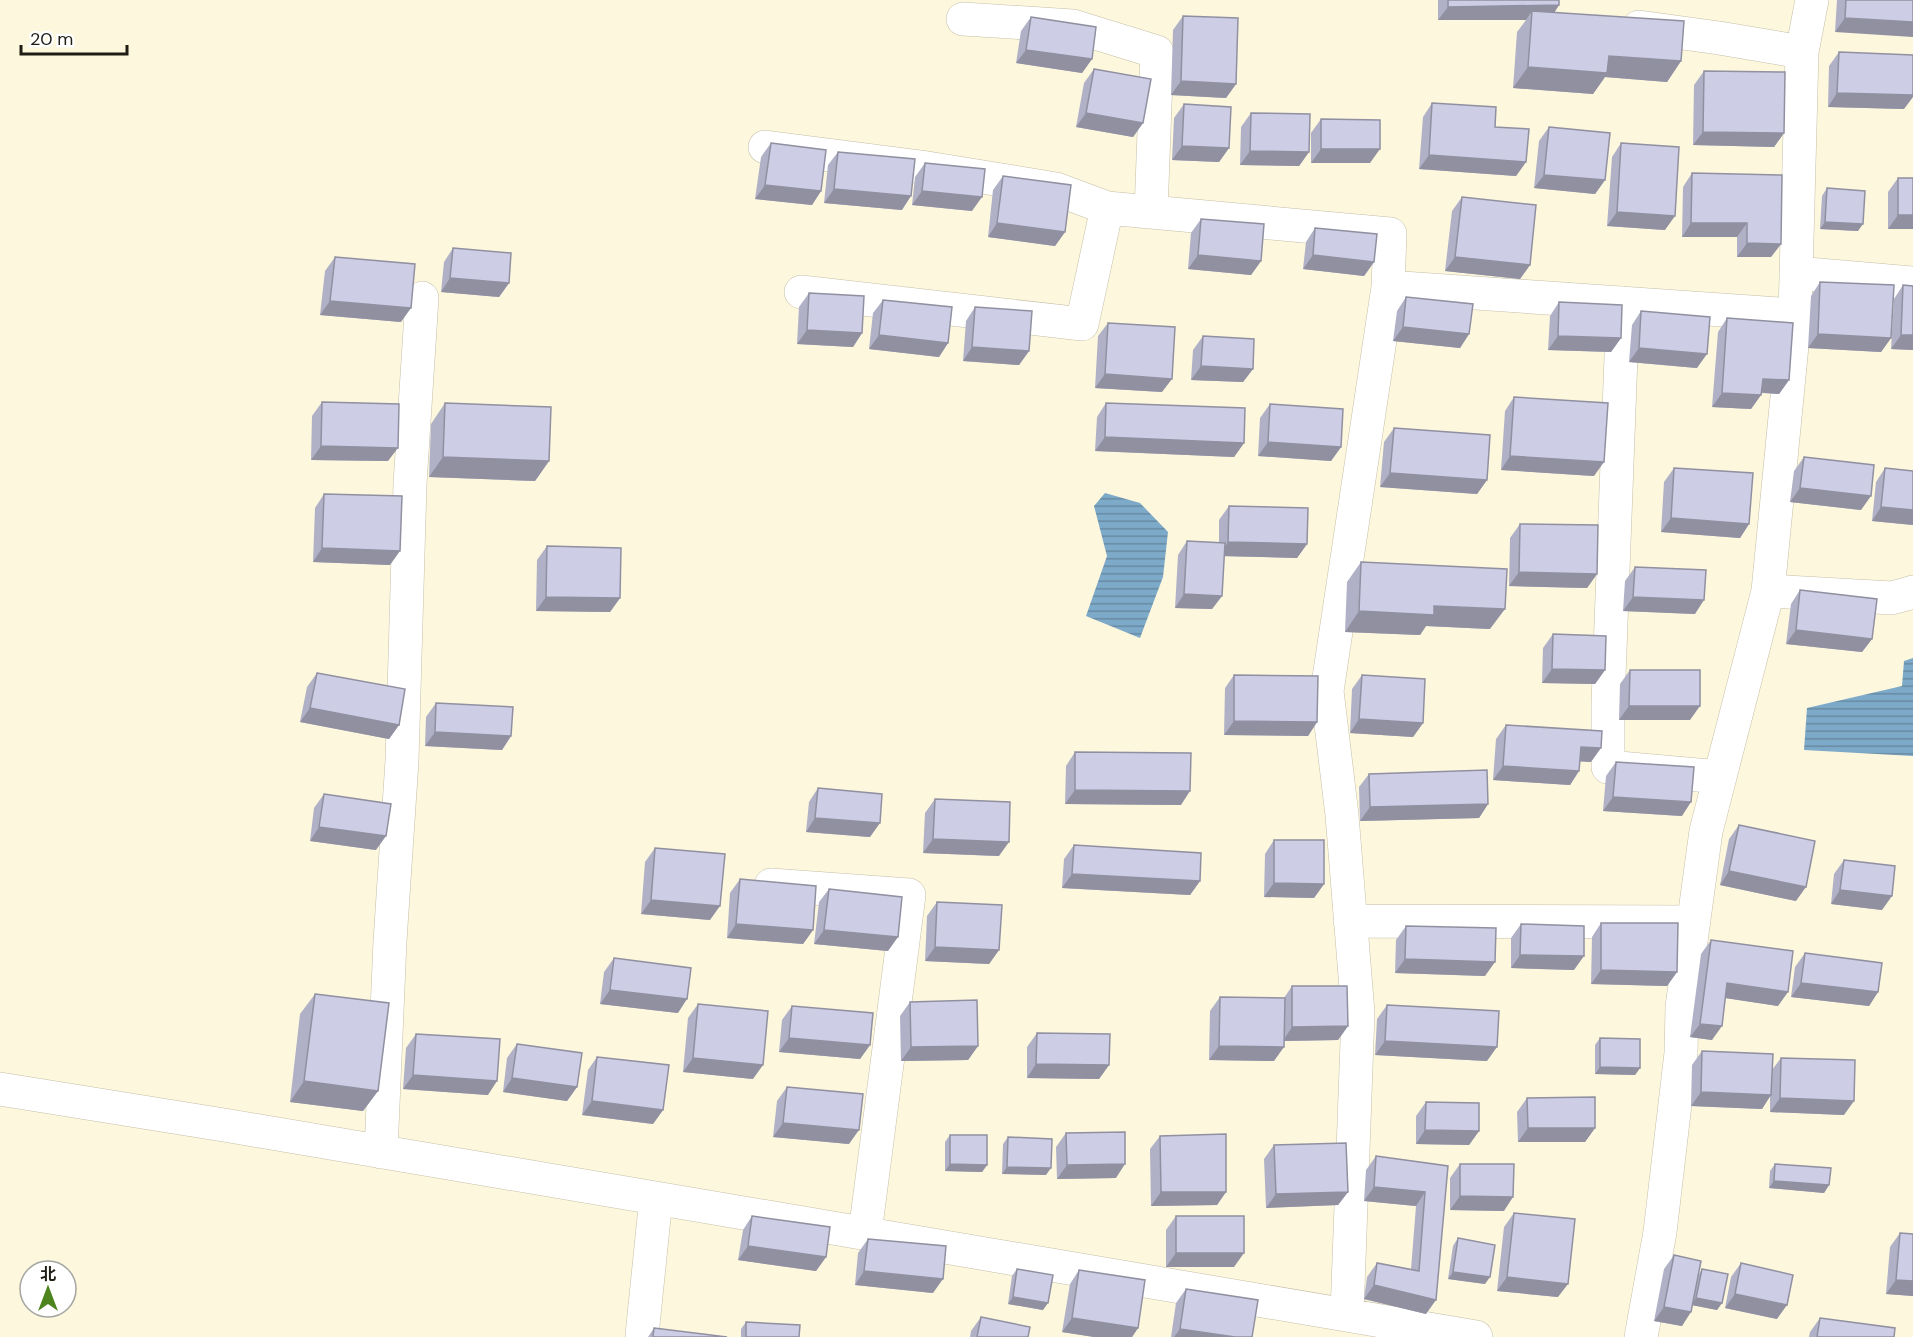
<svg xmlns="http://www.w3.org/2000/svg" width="1913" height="1337" font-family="'DM Sans','Noto Sans SC',sans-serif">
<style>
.water{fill:url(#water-rules)}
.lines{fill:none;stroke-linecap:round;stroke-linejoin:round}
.minor-casing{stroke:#c5bfa8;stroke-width:34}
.minor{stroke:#fff;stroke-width:33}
.wall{fill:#b0b1c6}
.shaded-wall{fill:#9090a1}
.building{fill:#cdcee6;stroke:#9090a1;stroke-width:1.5}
</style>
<defs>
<pattern id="water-rules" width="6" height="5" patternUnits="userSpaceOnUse" patternTransform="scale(1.5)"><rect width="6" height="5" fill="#7eaac9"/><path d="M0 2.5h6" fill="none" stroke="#678aa2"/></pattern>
</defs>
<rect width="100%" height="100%" fill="#fdf7de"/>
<path class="water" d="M1105 493 1140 503 1168 532 1163 577 1140 638 1086 616 1107 556 1094 506Z
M1913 658V756L1804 750 1807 708 1902 686 1904 661Z"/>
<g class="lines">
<g class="minor-casing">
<path id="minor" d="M963 19 1073 26 1157 52 1151 212
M1639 27 1719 38 1802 52 1795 315
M1802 52 1812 0
M765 147 921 167 1056 189 1107 208
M1796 273 1913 283
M801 292 1082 324 1107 208 1390 234 1388 287
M1623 303 1608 704V767L1720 777
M1768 591 1892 598 1913 592
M771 885 909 895 865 1233
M1350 921 1694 922
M0 1089 230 1126 1476 1337
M381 1152 390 941 402 761 410 484 422 298
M1347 1315 1358 1013 1342 815 1327 691 1388 287 1795 315 1768 591 1706 831 1682 1007 1681 1053 1660 1232 1641 1337
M642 1335 656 1198"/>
</g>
<use href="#minor" class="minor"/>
</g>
<path class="wall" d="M1438 0H1566H1559V5L1554 13 1681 61 1667 82 1605 77 1593 94 1513 88 1517 32 1526 20H1438Z
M1837 0H1913L1835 32Z
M1183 16 1236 84 1226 98 1171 95 1173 30Z
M1031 17 1092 59 1082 73 1016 63 1021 31Z
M1839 52 1904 109 1828 107 1829 66Z
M1094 69 1143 123 1133 137 1076 127 1084 83Z
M1704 71 1784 133 1774 147 1693 145 1694 85Z
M1432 103 1495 127 1526 162 1516 176 1419 169 1423 117Z
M1184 104 1229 148 1219 162 1172 160 1174 118Z
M1251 113 1309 152 1299 166 1240 165 1241 127Z
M1321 119 1370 163H1311V133Z
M1549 127 1605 180 1595 194 1534 188 1539 141Z
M771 143 821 191 812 205 755 199 761 157Z
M1621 143 1665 230 1607 226 1612 157Z
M838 152 902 210 824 203 828 165Z
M925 163 972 211 912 205 915 177Z
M1692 173 1781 244 1771 257H1737V237H1682L1683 187Z
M1003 176 1065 232 1055 246 988 237 993 190Z
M1898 178H1913V229H1888V192Z
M1827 188 1858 231 1820 229 1822 196Z
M1462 197 1530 265 1520 279 1445 271 1452 211Z
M1201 219 1261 261 1251 275 1188 269 1191 233Z
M1315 228 1374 262 1364 276 1303 269 1306 242Z
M453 248 509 283 499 297 441 292 444 262Z
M335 257 401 322 320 315 325 271Z
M1820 282 1891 338 1881 352 1808 348 1811 296Z
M1903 285 1913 286V350L1891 349 1894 299Z
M809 293 862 333 853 347 797 344 799 307Z
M1406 297 1469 334 1460 348 1393 341 1397 311Z
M883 300 948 343 939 357 869 349 873 313Z
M1559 302 1621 338 1611 352 1548 350 1550 316Z
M975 307 1029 351 1019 365 963 361 966 321Z
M1641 311 1697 368 1629 362 1632 325Z
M1727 318 1789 380 1779 394 1761 393V395L1751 409 1712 407 1718 332Z
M1108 323 1162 392 1095 388 1098 336Z
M1203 336 1253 369 1243 382 1191 380 1193 350Z
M1514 397 1594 476 1501 470 1505 411Z
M322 402 388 461 311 460 312 416Z
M445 403 549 461 535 481 429 477 431 424Z
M1106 403 1244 443 1234 457 1095 451 1097 417Z
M1270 404 1341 447 1331 461 1258 456 1260 418Z
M1394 428 1487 480 1477 494 1380 487 1384 442Z
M1804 457 1861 510 1790 502 1794 471Z
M1674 468 1749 524 1740 538 1661 532 1664 482Z
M1885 468 1913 471V525L1872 521 1876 482Z
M324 494 390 565 313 562 315 508Z
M1229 506 1307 544 1297 558 1224 556 1222 596 1212 609 1175 608 1178 555 1187 541 1219 543V520Z
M1520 524 1597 574 1587 588 1509 586 1510 538Z
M547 546 620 598 610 612 536 611 537 560Z
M1361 562 1490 629 1426 626 1420 635 1345 632 1347 582Z
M1635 567 1695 614 1623 611 1625 581Z
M1800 590 1872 639 1862 652 1786 644 1791 604Z
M1553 634 1605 670 1595 684 1542 683 1543 648Z
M1630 670 1690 720H1619L1620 684Z
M317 673 399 725 389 739 300 722 307 687Z
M1234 675 1317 722 1308 736 1224 735 1225 688Z
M1362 675 1423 723 1413 737 1350 733 1352 689Z
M436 703 511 736 502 750 425 746 426 717Z
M1506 725 1591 762 1580 761 1579 771 1570 785 1493 780 1496 739Z
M1075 752 1181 805 1065 804 1066 766Z
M1616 762 1682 816 1603 811 1606 776Z
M1369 774 1488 804 1479 818 1360 821 1359 787Z
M818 788 870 837 806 832 809 802Z
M324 794 376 850 310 841 314 808Z
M935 799 999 856 923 853 925 813Z
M1739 825 1796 901 1720 885 1729 839Z
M1274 840 1324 884 1314 898 1264 897 1265 854Z
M1074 845 1200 881 1190 895 1062 888 1064 859Z
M655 848 710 920 641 914 645 862Z
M1844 860 1882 910 1831 904 1834 874Z
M740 879 813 930 803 944 727 938 730 893Z
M829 889 888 951 814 944 819 902Z
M937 902 999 950 989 964 925 961 927 916Z
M1601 923 1677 972 1667 986 1591 984 1592 937Z
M1521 924 1574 970 1511 968V938Z
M1406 926 1485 976 1395 973 1396 940Z
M1711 940 1778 1006 1726 998 1712 1040 1690 1037 1701 954Z
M1805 953 1878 992 1869 1006 1791 997 1795 967Z
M614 958 678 1013 600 1004 604 972Z
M1292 986 1348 1026 1338 1040 1284 1041 1274 1061 1209 1060 1210 1011 1220 997 1284 998Z
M315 994 378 1091 363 1111 290 1102 300 1014Z
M910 1002 978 1046 968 1060 901 1061 900 1016Z
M698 1004 753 1079 683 1072 688 1018Z
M1387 1005 1487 1061 1375 1055 1377 1019Z
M792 1006 870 1045 860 1059 779 1052 782 1020Z
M1037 1033 1109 1065 1099 1079 1027 1078V1047Z
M416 1034 488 1095 403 1089 406 1048Z
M1600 1038 1640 1068 1635 1075 1595 1074V1045Z
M517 1044 577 1087 567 1101 503 1092 507 1058Z
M1702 1051 1772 1070 1781 1058 1844 1115 1770 1112V1096L1762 1109 1691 1106 1692 1065Z
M597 1057 663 1110 653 1124 582 1115 588 1070Z
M787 1087 849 1144 773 1137 777 1101Z
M1527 1098 1595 1128 1585 1142H1518L1517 1112Z
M1426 1102 1479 1131 1469 1145 1416 1144V1116Z
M1066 1133 1116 1178 1057 1179 1056 1147Z
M950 1135 987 1165 982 1172 945 1171V1142Z
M1160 1136 1226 1192 1217 1205 1151 1206 1150 1149Z
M1008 1137 1046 1175 1002 1174 1003 1144Z
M1274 1145 1348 1192 1338 1205 1266 1208 1264 1159Z
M1376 1156 1448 1166 1426 1314 1364 1299 1367 1277 1377 1263 1411 1269 1416 1206 1364 1201 1366 1170Z
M1460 1164 1504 1211 1450 1210V1178Z
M1775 1164 1829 1185 1824 1193 1769 1188 1770 1171Z
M1514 1213 1558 1297 1497 1291 1504 1227Z
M752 1216 826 1257 816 1271 738 1260 743 1230Z
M1176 1216 1234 1267H1166V1230Z
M1900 1233 1913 1296 1886 1294 1890 1247Z
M1458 1238 1485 1284 1448 1279 1453 1246Z
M868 1239 933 1293 855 1285 858 1253Z
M1674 1255 1699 1274 1702 1269 1722 1303 1717 1310 1693 1305 1682 1326 1654 1321 1664 1269Z
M1741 1263 1777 1319 1725 1308 1731 1277Z
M1017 1269 1043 1310 1008 1304 1012 1276Z
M1079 1270 1138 1328 1132 1337H1094L1062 1332 1070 1284Z
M1186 1289 1252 1337H1171L1176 1303Z
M981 1317 1028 1337H970L971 1331Z
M1820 1318 1894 1337H1809L1810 1332Z
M746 1322 799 1337H741V1329Z
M654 1328 727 1337H648Z"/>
<path class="shaded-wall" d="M1559 5 1550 19 1532 11 1526 20H1438L1448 7Z
M1845 18 1913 22V37L1835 32Z
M1026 50 1092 59 1082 73 1016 63Z
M1609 56 1681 61 1667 82 1605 77 1593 94 1513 88 1528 67Z
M1181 81 1236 84 1226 98 1171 95Z
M1837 93 1913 95V97L1904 109 1828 107Z
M1086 113 1143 123 1133 137 1076 127Z
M1703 132 1784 133 1774 147 1693 145Z
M1182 146 1229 148 1219 162 1172 160Z
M1321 149H1380L1370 163H1311Z
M1250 151 1309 152 1299 166 1240 165Z
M1429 155 1526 162 1516 176 1419 169Z
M1544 175 1605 180 1595 194 1534 188Z
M765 185 821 191 812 205 755 199Z
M834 189 911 196 902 210 824 203Z
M922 191 982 197 972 211 912 205Z
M1617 212 1675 216 1665 230 1607 226Z
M1898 215H1913V229H1888Z
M1825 222 1863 224 1858 231 1820 229Z
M997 223 1065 232 1055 246 988 237Z
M1691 223H1747L1737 237H1682Z
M1747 243 1781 244 1771 257H1737Z
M1198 255 1261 261 1251 275 1188 269Z
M1313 255 1374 262 1364 276 1303 269Z
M1455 257 1530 265 1520 279 1445 271Z
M450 278 509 283 499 297 441 292Z
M330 301 411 308 401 322 320 315Z
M1403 327 1469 334 1460 348 1393 341Z
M807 330 862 333 853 347 797 344Z
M1818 334 1891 338 1881 352 1808 348Z
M879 335 948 343 939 357 869 349Z
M1901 335H1913V350L1891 349Z
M1558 336 1621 338 1611 352 1548 350Z
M972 347 1029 351 1019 365 963 361Z
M1639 348 1707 354 1697 368 1629 362Z
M1201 366 1253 369 1243 382 1191 380Z
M1105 374 1172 379 1162 392 1095 388Z
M1763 379 1789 380 1779 394 1753 392Z
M1722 393 1761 395 1751 409 1712 407Z
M1105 437 1244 443 1234 457 1095 451Z
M1268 442 1341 447 1331 461 1258 456Z
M321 446 398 448 388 461 311 460Z
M1510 456 1604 462 1594 476 1501 470Z
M443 457 549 461 535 481 429 477Z
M1390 473 1487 480 1477 494 1380 487Z
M1800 488 1871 496 1861 510 1790 502Z
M1881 507 1913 510V525L1872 521Z
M1671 518 1749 524 1740 538 1661 532Z
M1228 542 1307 544 1297 558 1219 556Z
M322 548 400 551 390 565 313 562Z
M1519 572 1597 574 1587 588 1509 586Z
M1184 594 1222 596 1212 609 1175 608Z
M546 597 620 598 610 612 536 611Z
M1633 597 1704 600 1695 614 1623 611Z
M1434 606 1505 609 1490 629 1426 626 1420 635 1345 632 1359 611Z
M1796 630 1872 639 1862 652 1786 644Z
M1552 669 1605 670 1595 684 1542 683Z
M1629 706H1700L1690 720H1619Z
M310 708 399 725 389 739 300 722Z
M1359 719 1423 723 1413 737 1350 733Z
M1234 721 1317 722 1308 736 1224 735Z
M435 732 511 736 502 750 425 746Z
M1581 747 1601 748 1591 762 1571 761Z
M1503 766 1579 771 1570 785 1493 780Z
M1075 790 1190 791 1181 805 1065 804Z
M1613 797 1691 802 1682 816 1603 811Z
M1488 804 1479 818 1360 821 1370 807Z
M815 818 880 823 870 837 806 832Z
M319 827 386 836 376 850 310 841Z
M933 839 1009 842 999 856 923 853Z
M1729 871 1806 887 1796 901 1720 885Z
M1072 874 1200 881 1190 895 1062 888Z
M1274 883 1324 884 1314 898 1264 897Z
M1840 890 1892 896 1882 910 1831 904Z
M651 900 720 906 710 920 641 914Z
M736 924 813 930 803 944 727 938Z
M824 930 898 937 888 951 814 944Z
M935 947 999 950 989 964 925 961Z
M1520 955 1584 956 1574 970 1511 968Z
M1405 959 1495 962 1485 976 1395 973Z
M1601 970 1677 972 1667 986 1591 984Z
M1727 983 1788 992 1778 1006 1718 997Z
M1801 983 1878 992 1869 1006 1791 997Z
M610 990 687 999 678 1013 600 1004Z
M1700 1024 1722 1026 1712 1040 1690 1037Z
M1348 1026 1338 1040 1283 1041 1292 1027Z
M789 1038 870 1045 860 1059 779 1052Z
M1385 1041 1497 1047 1487 1061 1375 1055Z
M978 1046 968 1060 901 1061 911 1047Z
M1219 1046 1284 1047 1274 1061 1209 1060Z
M693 1058 763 1065 753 1079 683 1072Z
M1036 1064 1109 1065 1099 1079 1027 1078Z
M1600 1067 1640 1068 1635 1075 1595 1074Z
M413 1075 497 1081 488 1095 403 1089Z
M512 1078 577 1087 567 1101 503 1092Z
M304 1081 378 1091 363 1111 290 1102Z
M1701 1092 1771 1095 1762 1109 1691 1106Z
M1780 1098 1854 1101 1844 1115 1770 1112Z
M592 1101 663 1110 653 1124 582 1115Z
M783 1123 859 1130 849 1144 773 1137Z
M1528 1128H1595L1585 1142H1518Z
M1425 1130 1479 1131 1469 1145 1416 1144Z
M950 1164 987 1165 982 1172 945 1171Z
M1125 1164 1116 1178 1057 1179 1067 1165Z
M1007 1167 1051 1168 1046 1175 1002 1174Z
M1774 1181 1829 1185 1824 1193 1769 1188Z
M1374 1187 1425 1192 1416 1206 1364 1201Z
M1161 1192H1226L1217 1205 1151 1206Z
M1348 1192 1338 1205 1266 1208 1276 1194Z
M1460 1196 1513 1197 1504 1211 1450 1210Z
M748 1246 826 1257 816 1271 738 1260Z
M1176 1253H1244L1234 1267H1166Z
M864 1271 943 1279 933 1293 855 1285Z
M1453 1272 1490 1277 1485 1284 1448 1279Z
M1507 1277 1568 1284 1558 1297 1497 1291Z
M1896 1280 1913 1281V1296L1886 1294Z
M1374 1285 1436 1300 1426 1314 1364 1299Z
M1735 1294 1787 1305 1777 1319 1725 1308Z
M1013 1297 1048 1303 1043 1310 1008 1304Z
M1696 1298 1722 1303 1717 1310 1691 1305Z
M1664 1307 1691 1312 1682 1326 1654 1321Z
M1072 1318 1138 1328 1132 1337H1094L1062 1332Z
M1180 1329 1235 1337H1174Z"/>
<path class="building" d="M1448 0H1559V5L1448 7Z
M1846 0H1913V22L1845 18Z
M1532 11 1684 21 1681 61 1609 56 1607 73 1528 67Z
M1183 16 1238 18 1236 84 1181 81Z
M1031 17 1096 27 1092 59 1026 50Z
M1839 52 1913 55V95L1837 93Z
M1094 69 1151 79 1143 123 1086 113Z
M1704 71 1785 72 1784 133 1703 132Z
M1432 103 1496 107 1495 127 1529 129 1526 162 1429 155Z
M1184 104 1231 107 1229 148 1182 146Z
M1251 113 1310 114 1309 152 1250 151Z
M1321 119 1380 120V149H1321Z
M1549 127 1610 133 1605 180 1544 175Z
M771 143 826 150 821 191 765 185Z
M1621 143 1679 147 1675 216 1617 212Z
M838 152 915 159 911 196 834 189Z
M925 163 985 169 982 197 922 191Z
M1692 173 1782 175 1781 244 1747 243V223H1691Z
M1003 176 1071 185 1065 232 997 223Z
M1898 178H1913V215H1898Z
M1827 188 1865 191 1863 224 1825 222Z
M1462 197 1536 205 1530 265 1455 257Z
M1201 219 1264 224 1261 261 1198 255Z
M1315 228 1377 234 1374 262 1313 255Z
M453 248 511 253 509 283 450 278Z
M335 257 415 264 411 308 330 301Z
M1820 282 1894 285 1891 338 1818 334Z
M1903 285 1913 286V335H1901Z
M809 293 864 296 862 333 807 330Z
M1406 297 1473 304 1469 334 1403 327Z
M883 300 952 307 948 343 879 335Z
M1559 302 1622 305 1621 338 1558 336Z
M975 307 1032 311 1029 351 972 347Z
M1641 311 1710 317 1707 354 1639 348Z
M1727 318 1793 323 1789 380 1763 379 1761 395 1722 393Z
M1108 323 1175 327 1172 379 1105 374Z
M1203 336 1254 339 1253 369 1201 366Z
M1514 397 1608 403 1604 462 1510 456Z
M322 402 399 404 398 448 321 446Z
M445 403 551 407 549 461 443 457Z
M1106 403 1245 408 1244 443 1105 437Z
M1270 404 1343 409 1341 447 1268 442Z
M1394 428 1490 435 1487 480 1390 473Z
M1804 457 1874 465 1871 496 1800 488Z
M1674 468 1753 473 1749 524 1671 518Z
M1885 468 1913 471V510L1881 507Z
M324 494 402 496 400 551 322 548Z
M1229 506 1308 508 1307 544 1228 542Z
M1520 524 1598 525 1597 574 1519 572Z
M1187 541 1225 543 1222 596 1184 594Z
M547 546 621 548 620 598 546 597Z
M1361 562 1507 569 1505 609 1434 606V615L1359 611Z
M1635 567 1706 570 1704 600 1633 597Z
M1800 590 1877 599 1872 639 1796 630Z
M1553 634 1606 636 1605 670 1552 669Z
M1630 670H1700V706H1629Z
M317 673 405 689 399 725 310 708Z
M1234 675 1318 676 1317 722 1234 721Z
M1362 675 1425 679 1423 723 1359 719Z
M436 703 513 707 511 736 435 732Z
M1506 725 1602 731 1601 748 1581 747 1579 771 1503 766Z
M1075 752 1191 753 1190 791 1075 790Z
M1616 762 1694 767 1691 802 1613 797Z
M1487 770 1488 804 1370 807 1369 774Z
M818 788 882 794 880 823 815 818Z
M324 794 391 804 386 836 319 827Z
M935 799 1010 802 1009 842 933 839Z
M1739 825 1815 841 1806 887 1729 871Z
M1274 840H1324V884L1274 883Z
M1074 845 1201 853 1200 881 1072 874Z
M655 848 725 854 720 906 651 900Z
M1844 860 1895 866 1892 896 1840 890Z
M740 879 816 886 813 930 736 924Z
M829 889 902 897 898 937 824 930Z
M937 902 1002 905 999 950 935 947Z
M1601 923H1678L1677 972 1601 970Z
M1521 924 1584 926V956L1520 955Z
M1406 926 1496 928 1495 962 1405 959Z
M1711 940 1793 951 1788 992 1727 983 1722 1026 1700 1024Z
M1805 953 1882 963 1878 992 1801 983Z
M614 958 691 968 687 999 610 990Z
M1292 986H1347L1348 1026 1292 1027Z
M315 994 389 1003 378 1091 304 1081Z
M1220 997 1285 998 1284 1047 1219 1046Z
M977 1000 978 1046 911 1047 910 1002Z
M698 1004 768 1011 763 1065 693 1058Z
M1387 1005 1499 1011 1497 1047 1385 1041Z
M792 1006 873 1013 870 1045 789 1038Z
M1037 1033 1110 1034 1109 1065 1036 1064Z
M416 1034 500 1039 497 1081 413 1075Z
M1600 1038 1640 1039V1068L1600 1067Z
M517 1044 582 1053 577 1087 512 1078Z
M1702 1051 1773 1054 1771 1095 1701 1092Z
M597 1057 669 1065 663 1110 592 1101Z
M1781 1058 1855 1060 1854 1101 1780 1098Z
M787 1087 863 1094 859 1130 783 1123Z
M1595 1097V1128H1528L1527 1098Z
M1426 1102 1479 1103V1131L1425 1130Z
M1125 1132V1164L1067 1165 1066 1133Z
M1226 1134V1192H1161L1160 1136Z
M950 1135H987V1165L950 1164Z
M1008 1137 1052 1139 1051 1168 1007 1167Z
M1346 1143 1348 1192 1276 1194 1274 1145Z
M1376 1156 1448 1166 1436 1300 1374 1285 1377 1263 1419 1271 1425 1192 1374 1187Z
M1460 1164H1514L1513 1197 1460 1196Z
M1775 1164 1831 1168 1829 1185 1774 1181Z
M1514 1213 1575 1219 1568 1284 1507 1277Z
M752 1216 830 1227 826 1257 748 1246Z
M1176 1216H1244V1253H1176Z
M1900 1233 1913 1234V1281L1896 1280Z
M1458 1238 1495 1245 1490 1277 1453 1272Z
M868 1239 946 1246 943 1279 864 1271Z
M1674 1255 1701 1261 1691 1312 1664 1307Z
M1741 1263 1793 1275 1787 1305 1735 1294Z
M1017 1269 1053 1275 1048 1303 1013 1297Z
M1702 1269 1728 1274 1722 1303 1696 1298Z
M1079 1270 1145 1280 1138 1328 1072 1318Z
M1186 1289 1258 1300 1252 1337H1235L1180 1329Z
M981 1317 1030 1327 1028 1337H977Z
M1820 1318 1895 1328 1894 1337H1817Z
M746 1322 800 1325 799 1337H746Z
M654 1328 727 1337H653Z"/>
<g transform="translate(48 1289)"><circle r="28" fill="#ffffff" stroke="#a5a5a1" stroke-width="1.5"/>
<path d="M0-4.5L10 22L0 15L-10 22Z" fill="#4d841e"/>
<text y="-9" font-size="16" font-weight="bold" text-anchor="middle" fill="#1f1d14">北</text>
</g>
<path d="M21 45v9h106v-9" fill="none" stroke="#1f1d14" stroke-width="3"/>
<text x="30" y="45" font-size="18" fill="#1f1d14" stroke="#ffffff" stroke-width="4.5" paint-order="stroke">20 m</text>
</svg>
